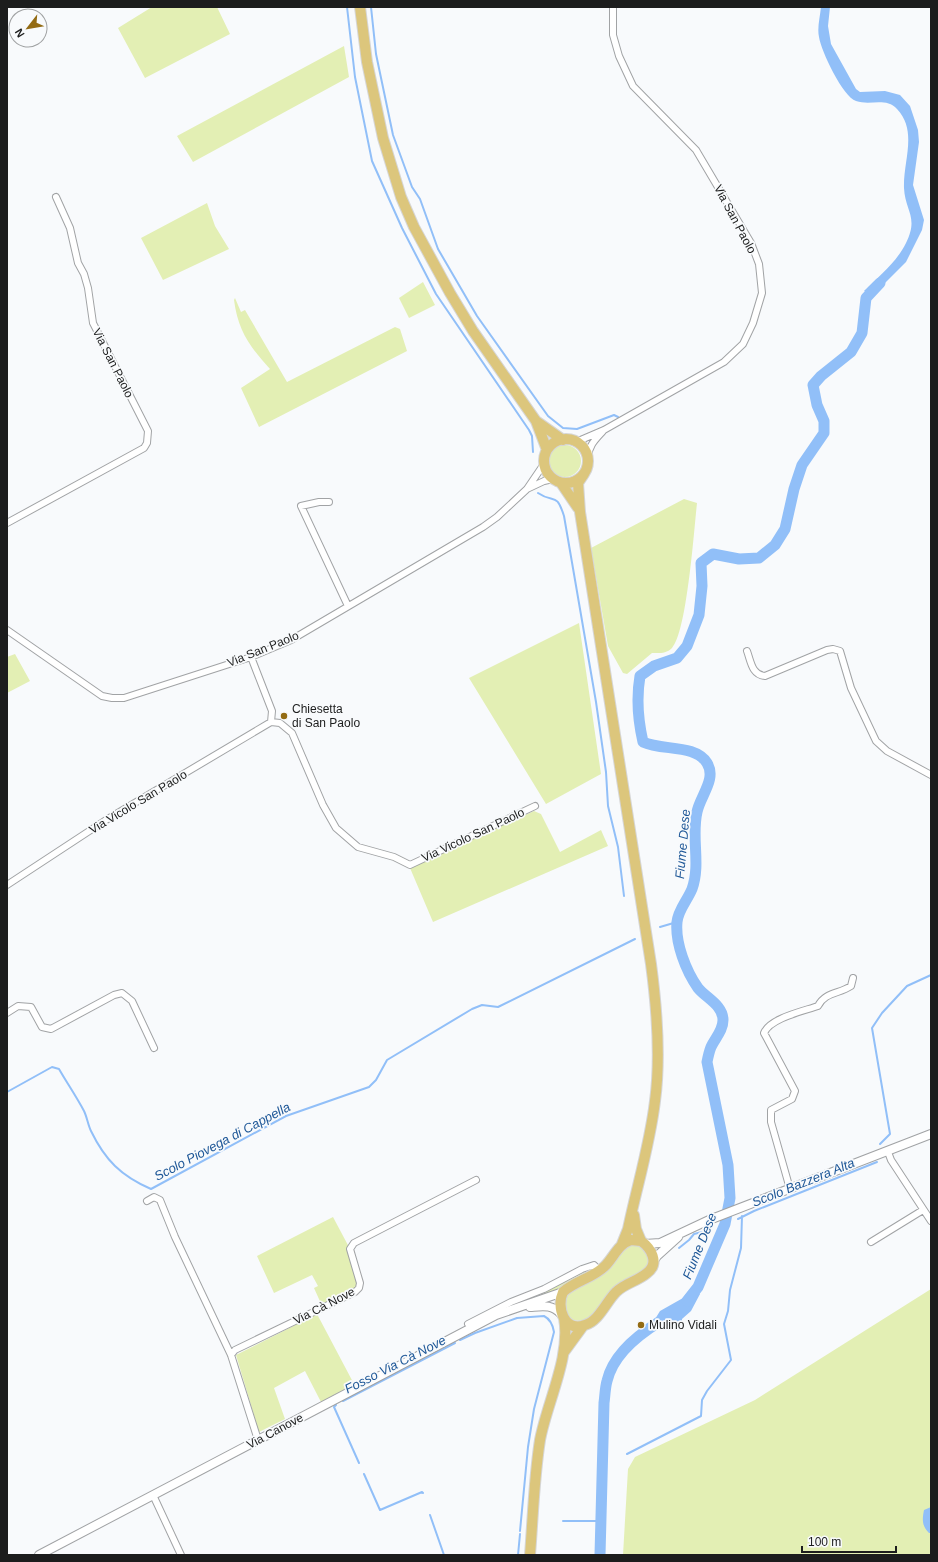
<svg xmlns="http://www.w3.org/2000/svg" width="938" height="1562" font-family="Helvetica,sans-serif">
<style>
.green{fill:#e3efb4}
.water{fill:#91bff8}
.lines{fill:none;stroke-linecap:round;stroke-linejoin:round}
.stream{stroke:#91bff8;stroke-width:2}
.river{stroke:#91bff8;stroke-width:11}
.minor-casing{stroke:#a1a3a5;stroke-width:8}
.tertiary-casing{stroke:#a1a3a5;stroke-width:10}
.primary-casing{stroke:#d6d6d6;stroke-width:12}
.minor{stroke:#fff;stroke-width:6}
.tertiary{stroke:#fff;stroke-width:8}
.primary{stroke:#dcc67c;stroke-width:10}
.poi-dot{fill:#936b13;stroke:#f8fafc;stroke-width:1.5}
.labels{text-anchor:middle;stroke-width:3.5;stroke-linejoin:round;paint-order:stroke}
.street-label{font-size:12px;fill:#1c1d1d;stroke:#f8fafc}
.poi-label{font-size:12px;fill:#1c1d1d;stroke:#f8fafc;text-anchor:start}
.water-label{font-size:13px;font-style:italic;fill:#1e5797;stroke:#f8fafc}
</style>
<rect width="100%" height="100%" fill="#f8fafc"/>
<path class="green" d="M152 7H217L230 34 145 78 118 28Z
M344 46 349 77 193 162 177 136Z
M207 203 215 226 229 249 163 280 141 238Z
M423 282 435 305 409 318 399 298Z
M235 298 241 312 245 310 287 382 395 327 400 329 407 351 259 427 241 388 270 369C250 347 238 331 234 300Z
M549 461a16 16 0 1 1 32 0a16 16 0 1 1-32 0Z
M684 499 697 503C694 530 687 632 672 648 666 654 659 653 652 653L627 674 623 673 608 646 591 548Z
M579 623 601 774 546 804 469 678Z
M15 654 30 681 7 693V657Z
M534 811 541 814 560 852 601 830 608 846 433 922 410 868Z
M333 1217 350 1249 359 1288 323 1308 314 1288 318 1286 312 1275 274 1293 257 1256Z
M637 1244C643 1249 652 1255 648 1264 644 1273 621 1281 613 1288 604 1297 595 1317 584 1320 567 1325 561 1306 568 1294 579 1285 594 1282 605 1272 618 1260 618 1247 637 1244Z
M585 1270 588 1273 554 1292 508 1307 535 1298Z
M931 1289V1555H623L628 1469 635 1457 755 1400Z
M317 1314 354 1384 321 1402 305 1371 274 1388 285 1419 259 1432 236 1355Z"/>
<path class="water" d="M821 7H830L828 26 831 44 856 89 860 92 885 91 900 95 910 106 918 130 919 142 913 185 924 220 922 230 906 262 873 295 864 291C879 276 896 263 906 243 919 217 905 211 904 188 903 161 918 131 897 109 886 97 870 106 856 101 843 97 821 51 819 37 817 28 820 17 821 7Z
M691 1288 700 1294 691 1311 682 1319V1323L676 1326C668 1323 654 1327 648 1332L645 1328 652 1324 660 1311 683 1298Z
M931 1507V1533H929C922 1526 922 1520 924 1510Z"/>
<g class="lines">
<path class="stream" d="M347 7 355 77 372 161 402 228 436 294 529 430 532 436 533 452
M371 7 376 54 393 135 412 187 420 199 438 249 477 316 548 416 563 428 577 429 614 415 618 417
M538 493C554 504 556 491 564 516L596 702 606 772 608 806 618 847 624 896
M660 927 677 922
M7 1092 52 1067 59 1069C67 1083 76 1096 84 1111 87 1117 88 1125 91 1131 105 1160 121 1176 151 1189L286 1116 369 1087 376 1080 387 1060 472 1009 482 1005 498 1007 635 939
M880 1144 890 1134 872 1028 882 1013 907 986 931 975
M738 1219 754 1211 877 1162
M679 1248 689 1240 694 1234 702 1232
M460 1340 475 1333 517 1318 544 1316C550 1319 553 1326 554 1332L534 1409 528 1447 520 1531
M343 1401 455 1343
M336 1405 334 1407 359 1463
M627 1454 701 1416 702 1400 707 1391 731 1360 724 1324 728 1311 730 1290 741 1248 742 1216
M364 1474 380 1510 422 1492 423 1493
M430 1515 444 1555
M563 1521H601
M518 1555 520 1534"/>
<path class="river" d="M687 1301 698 1287 725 1224 730 1198 728 1165 707 1062C708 1057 709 1052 711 1047 715 1038 723 1031 723 1020 723 1005 706 998 698 988 686 971 675 943 677 922 678 910 687 901 692 889 701 864 691 837 697 812 700 796 717 779 707 763 695 744 662 751 643 742 638 720 636 699 640 676L654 666 677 658 687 646 699 615 702 586 701 563 713 554 739 559 759 558 775 545 785 529 794 489 802 465 824 433V421L817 405 813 385 821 376 851 352 862 333 866 298 880 283
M600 1555 604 1403C605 1396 605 1388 607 1381 613 1355 638 1335 659 1322"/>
<g class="minor-casing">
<path id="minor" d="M576 442 604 430 724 362 743 344 753 323 762 293 759 264 751 243 696 150 633 86 619 56 613 35V7
M588 457C589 445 595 440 603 431
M527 489 544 481 553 479
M329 502H319L301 506 348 606
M7 523 144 448 147 443 148 431 93 323 88 288 84 274 78 263 70 228 56 197
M7 630 102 696 112 698H124L251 657 291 640 483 527 497 517 527 489 544 464
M747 651C751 662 752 675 765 676L827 650 833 649 840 651 851 688 876 741 887 751 931 775
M251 657 272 711 271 722
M7 885 106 820 271 722 280 723 292 733 323 805 336 828 358 847 394 857 410 865 535 806
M7 1013 18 1006 31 1007 42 1027 51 1029 114 995 122 993 132 1001 154 1048
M888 1152 891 1160 931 1221
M790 1189 771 1122V1110L792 1099 795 1091 764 1033C770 1018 804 1011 818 1006 825 992 839 994 851 986L853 978
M147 1201 154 1197 160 1200 175 1237 231 1355 258 1440
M871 1242 923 1210
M468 1324 511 1302 544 1289 582 1269 594 1265 600 1271
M231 1355 235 1350 355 1292 359 1288 360 1283 350 1249 354 1243 476 1180
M153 1495 181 1555"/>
</g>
<g class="tertiary-casing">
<path id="tertiary" d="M645 1244 660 1243 709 1220 931 1134
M653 1262 657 1256 678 1237
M530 1307C543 1306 552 1304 561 1314
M39 1555 496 1315 563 1292"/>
</g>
<g class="primary-casing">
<path id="primary" d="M360 7 367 62 383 138 401 197 414 227 450 293 473 331 536 421 547 450
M536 421 563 440
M544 461a22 22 0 1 1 44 0a22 22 0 1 1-44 0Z
M584 474 578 483 580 512 651 964C657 1009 661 1056 655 1101 650 1144 637 1186 628 1229L622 1244
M561 483 578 508
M634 1215 636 1229 641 1241
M631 1240 641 1241C651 1248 660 1263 647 1273 638 1281 625 1283 616 1292 606 1302 599 1321 585 1325 564 1333 556 1307 563 1292 575 1281 593 1278 605 1266 614 1257 618 1244 631 1240Z
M564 1352 583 1326
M530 1555C533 1517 534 1478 540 1440 547 1402 571 1357 564 1318"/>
</g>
<use href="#minor" class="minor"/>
<use href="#tertiary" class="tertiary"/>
<use href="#primary" class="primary"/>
</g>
<g class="poi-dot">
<circle cx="284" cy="716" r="4"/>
<circle cx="641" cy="1325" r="4"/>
</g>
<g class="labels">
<g class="street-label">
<text transform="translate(735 219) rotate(62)" y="4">Via San Paolo</text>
<text transform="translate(113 363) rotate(63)" y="4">Via San Paolo</text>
<text transform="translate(263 649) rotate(-22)" y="4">Via San Paolo</text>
<text transform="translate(138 802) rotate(-31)" y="4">Via Vicolo San Paolo</text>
<text transform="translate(473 835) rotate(-25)" y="4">Via Vicolo San Paolo</text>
<text transform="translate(324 1306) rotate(-27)" y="4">Via Cà Nove</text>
<text transform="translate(275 1431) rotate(-28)" y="4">Via Canove</text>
</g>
<g class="poi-label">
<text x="292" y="713">Chiesetta<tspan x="292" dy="14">di San Paolo</tspan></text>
<text x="649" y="1329">Mulino Vidali</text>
</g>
<g class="water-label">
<text transform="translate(682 844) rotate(-85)" y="5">Fiume Dese</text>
<text transform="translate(222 1141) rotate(-28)" y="5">Scolo Piovega di Cappella</text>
<text transform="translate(803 1182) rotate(-22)" y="5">Scolo Bazzera Alta</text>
<text transform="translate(699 1246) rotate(-68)" y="5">Fiume Dese</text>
<text transform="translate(395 1364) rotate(-27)" y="5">Fosso Via Cà Nove</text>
</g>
</g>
<rect width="938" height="1562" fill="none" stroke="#1c1d1d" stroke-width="16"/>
<g transform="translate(28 28) rotate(239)"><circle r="19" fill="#f8fafc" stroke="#a0a2a3"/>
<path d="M0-3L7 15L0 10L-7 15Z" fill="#936b13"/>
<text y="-6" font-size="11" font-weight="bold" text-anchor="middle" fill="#1c1d1d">N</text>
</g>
<path d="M802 1546v6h94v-6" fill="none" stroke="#1c1d1d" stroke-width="2"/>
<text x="808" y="1546" font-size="12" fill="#1c1d1d" stroke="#f8fafc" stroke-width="3" paint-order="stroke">100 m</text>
</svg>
